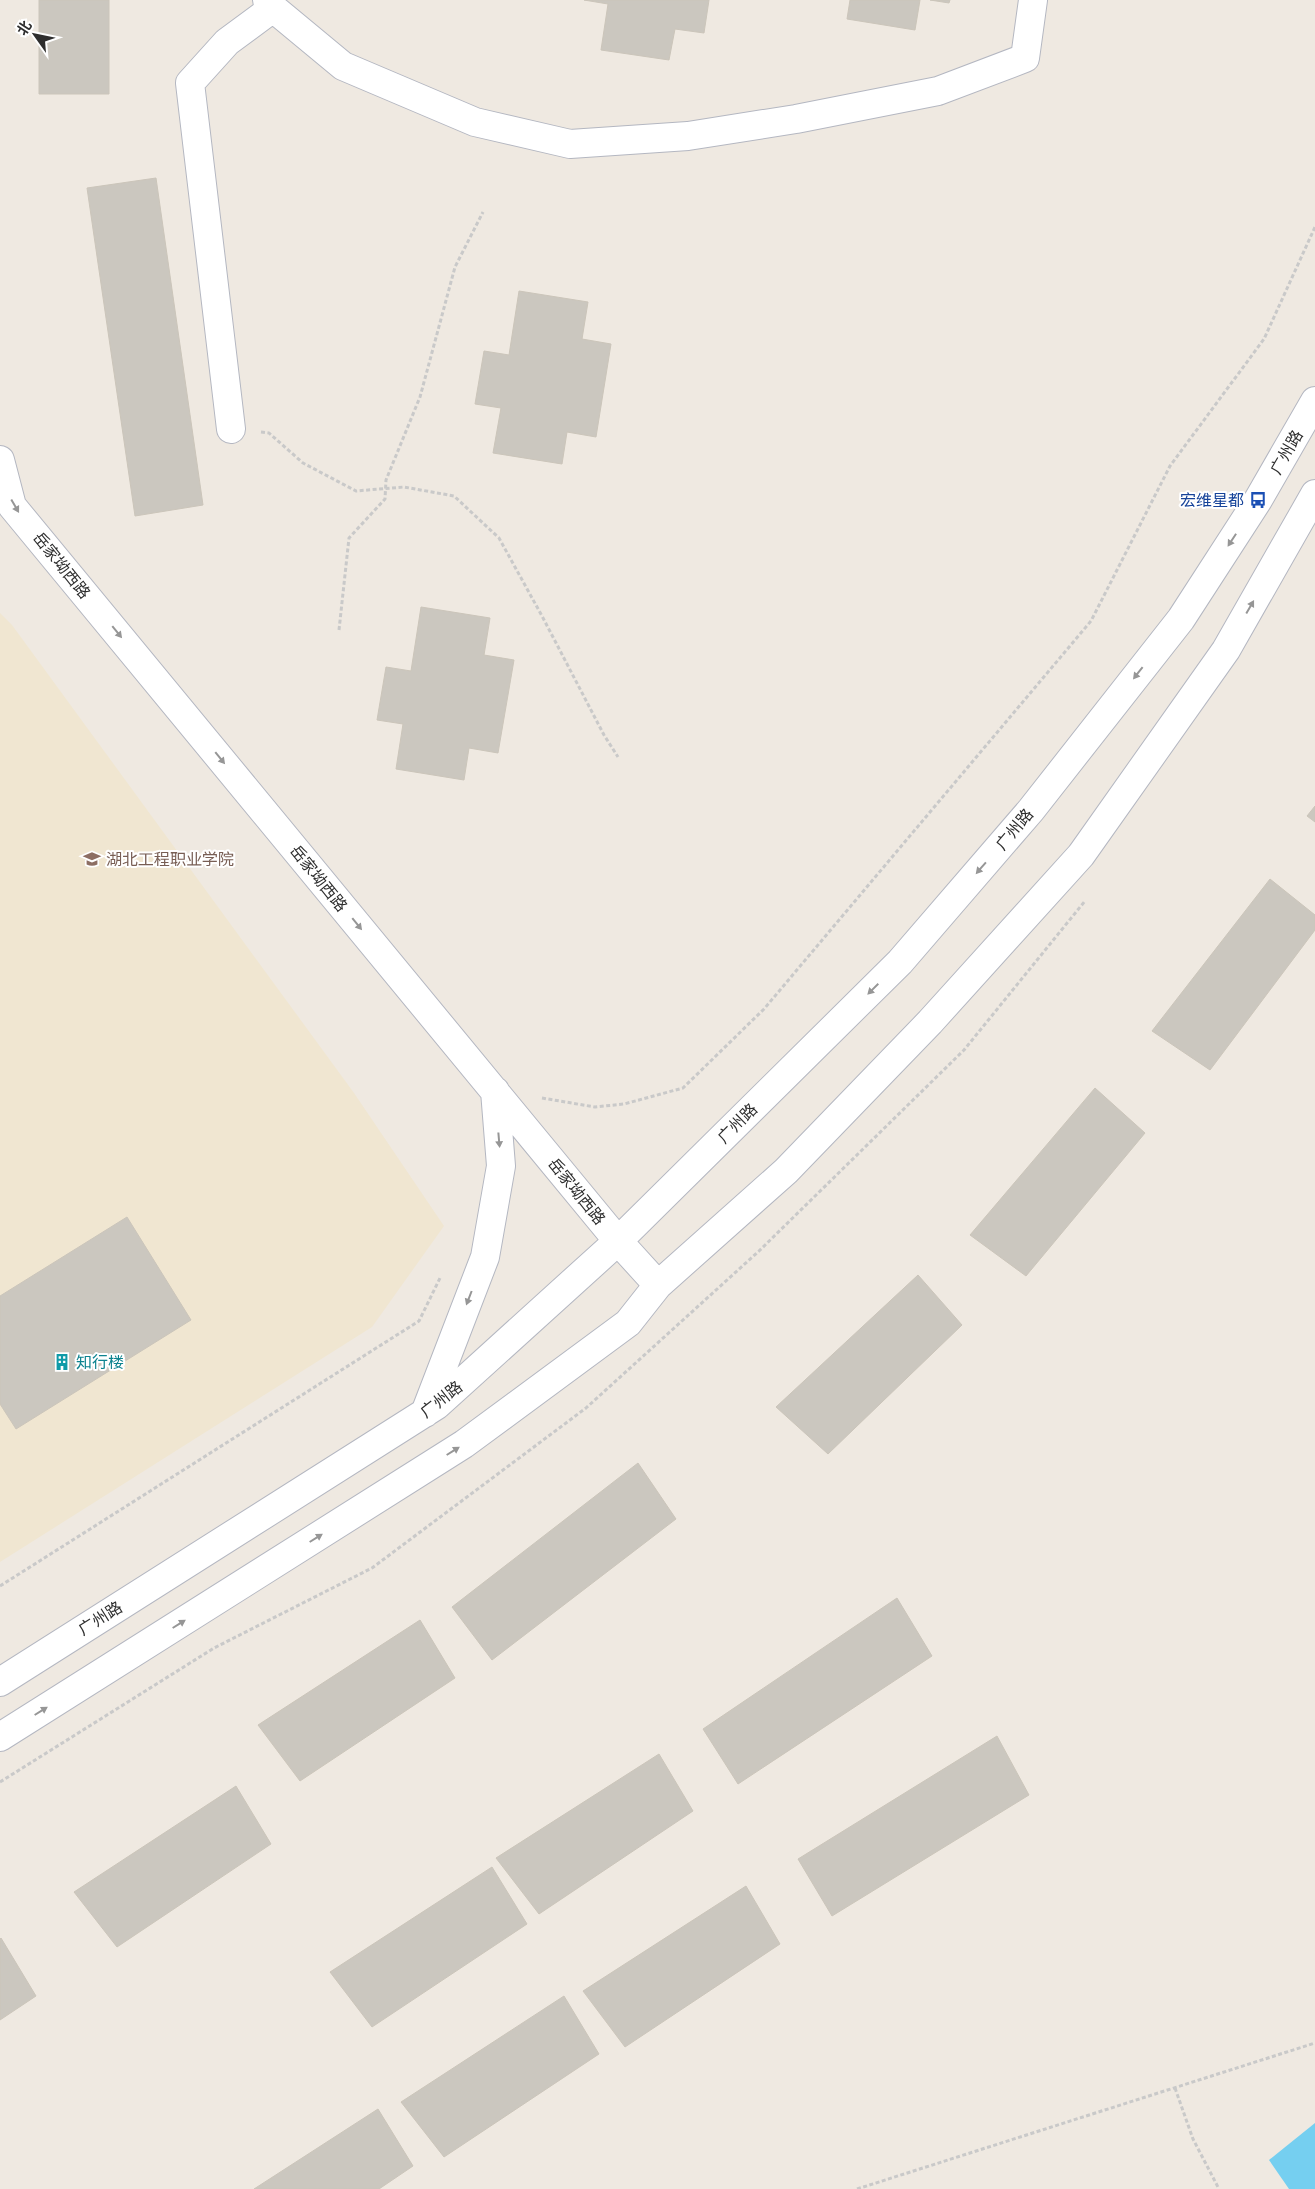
<svg xmlns="http://www.w3.org/2000/svg" width="1315" height="2189" font-family="'Public Sans','Noto Sans SC',sans-serif">
<style>
.education{fill:#f0e6d1}
.water{fill:#75cff0}
.building{fill:#cbc7bf;stroke:#cbc5ba}
.lines{fill:none;stroke-linecap:round;stroke-linejoin:round}
.street-casing{stroke:#b4b7c1;stroke-width:30}
.secondary-casing{stroke:#b4b7c1;stroke-width:30}
.path{stroke:#c9c9c9;stroke-width:3;stroke-dasharray:4 2.5;stroke-linecap:butt}
.street{stroke:#fff;stroke-width:28}
.secondary{stroke:#fff;stroke-width:28}
.oneway{fill:#969696}
.labels{text-anchor:middle;stroke-width:4;stroke-linejoin:round;paint-order:stroke}
.street-label{font-size:16px;fill:#2e2e2e;stroke:#fff}
.transit-label{font-size:16px;fill:#164399;stroke:#fff;text-anchor:end}
.education-label{font-size:16px;fill:#785e54;stroke:#fff;text-anchor:start}
.culture-label{font-size:16px;fill:#0d838f;stroke:#fff;text-anchor:start}
</style>
<rect width="100%" height="100%" fill="#efe9e1"/>
<path class="education" d="M0 613 12 625 354 1093 444 1226 372 1327 0 1562Z"/>
<path class="water" d="M1315 2123V2189H1289L1269 2160Z"/>
<path class="building" d="M39 0H109V94H39Z
M584 0H709L704 33 675 29 669 60 601 50 608 4Z
M850 0H920L915 30 847 19Z
M930 0H950L949 3Z
M156 178 203 505 135 516 87 188Z
M519 291 588 302 582 339 611 344 596 437 567 432 562 464 493 453 501 408 475 404 484 351 509 355Z
M421 607 490 618 484 655 514 660 498 753 469 748 464 780 396 769 403 724 377 720 386 667 411 671Z
M1315 806V822L1307 816Z
M1270 879 1315 915V930L1210 1070 1152 1031Z
M1095 1088 1145 1133 1026 1276 970 1235Z
M127 1217 191 1320 16 1429 0 1404V1296Z
M918 1275 962 1325 828 1454 776 1407Z
M638 1463 676 1519 492 1660 452 1607Z
M897 1598 932 1656 738 1784 703 1729Z
M420 1620 455 1678 300 1781 258 1725Z
M997 1736 1029 1795 832 1916 798 1859Z
M659 1754 693 1811 539 1914 496 1858Z
M236 1786 271 1844 117 1947 74 1892Z
M492 1867 527 1924 372 2027 330 1972Z
M746 1886 780 1944 625 2047 583 1991Z
M1 1938 36 1996 0 2020V1939Z
M564 1996 599 2054 444 2157 401 2102Z
M378 2109 413 2166 379 2189H254Z"/>
<g class="lines">
<g class="street-casing">
<path id="street" d="M267 0 273 8 343 66 475 122 570 144 688 136 796 119 938 91 1025 58 1033 0
M231 429 190 83 227 42 273 8"/>
</g>
<g class="secondary-casing">
<path id="secondary" d="M0 460 12 506 618 1241 658 1285
M425 1413 485 1257 501 1166 495 1091
M0 1682 437 1405 618 1241 900 962 1031 810 1181 619 1258 500 1315 401
M0 1737 464 1444 628 1323 658 1285 786 1171 930 1022 1081 855 1226 650 1315 494"/>
</g>
<path class="path" d="M261 432 269 433 303 463 356 491 404 487 454 496 499 538 542 616 604 735 618 757
M339 630 349 538 385 499 386 480 420 397 455 267 483 212
M542 1098 595 1107 624 1104 683 1088 764 1009 1091 621 1170 466 1264 339 1315 227
M0 1586 419 1321 441 1276
M0 1782 214 1648 372 1568 586 1408 759 1251 964 1050 1085 901
M1175 2088 1193 2139 1219 2189
M857 2189 1315 2043"/>
<use href="#street" class="street"/>
<use href="#secondary" class="secondary"/>
</g>
<defs><path id="oneway-solid" d="M-6-.8H1V-3.2L6.5 0L1 3.2V.8H-6Z" transform="scale(1.25)"/></defs>
<g class="oneway">
<use href="#oneway-solid" transform="translate(15 506) rotate(60)"/>
<use href="#oneway-solid" transform="translate(1232 540) rotate(123)"/>
<use href="#oneway-solid" transform="translate(1250 607) rotate(-60)"/>
<use href="#oneway-solid" transform="translate(117 632) rotate(51)"/>
<use href="#oneway-solid" transform="translate(1138 673) rotate(128)"/>
<use href="#oneway-solid" transform="translate(220 758) rotate(51)"/>
<use href="#oneway-solid" transform="translate(981 868) rotate(131)"/>
<use href="#oneway-solid" transform="translate(357 924) rotate(51)"/>
<use href="#oneway-solid" transform="translate(873 989) rotate(135)"/>
<use href="#oneway-solid" transform="translate(499 1140) rotate(85)"/>
<use href="#oneway-solid" transform="translate(469 1298) rotate(111)"/>
<use href="#oneway-solid" transform="translate(453 1451) rotate(-32)"/>
<use href="#oneway-solid" transform="translate(316 1538) rotate(-32)"/>
<use href="#oneway-solid" transform="translate(179 1624) rotate(-32)"/>
<use href="#oneway-solid" transform="translate(41 1711) rotate(-32)"/>
</g>
<defs>
<g id="bus-bare" transform="scale(1.35)"><path d="M-5-6H5V4H4V6H2V4H-2V6H-4V4H-5ZM-3.5-4V0h7V-4ZM-3.5 1.2v1.5H-2V1.2ZM2 1.2v1.5H3.5V1.2Z" fill="#1a4fb4" stroke="#fff" stroke-width="2.5" paint-order="stroke"/></g>
<g id="university-bare" transform="scale(1.35)"><path d="M0-5L7-2L0 1L-7-2ZM-4 1L0 2.5L4 1V4Q0 6-4 4Z" fill="#8d6e63" stroke="#fff" stroke-width="2.5" paint-order="stroke"/></g>
<g id="building-bare" transform="scale(1.35)"><path d="M-4-6H4V6H1V3H-1V6H-4ZM-2.5-4.3h1.7v1.8h-1.7ZM.8-4.3h1.7v1.8H.8ZM-2.5-1h1.7V.8h-1.7ZM.8-1h1.7V.8H.8Z" fill="#0f9aa8" stroke="#fff" stroke-width="2.5" paint-order="stroke"/></g>
</defs>
<g fill-rule="evenodd">
<use href="#bus-bare" x="1258" y="500"/>
<use href="#university-bare" x="92" y="859"/>
<use href="#building-bare" x="62" y="1362"/>
</g>
<g class="labels">
<g class="street-label">
<text transform="translate(1286 452) rotate(-60)" y="6">广州路</text>
<text transform="translate(62 565) rotate(51)" y="6">岳家坳西路</text>
<text transform="translate(1014 829) rotate(-50)" y="6">广州路</text>
<text transform="translate(319 878) rotate(51)" y="6">岳家坳西路</text>
<text transform="translate(737 1123) rotate(-45)" y="6">广州路</text>
<text transform="translate(577 1191) rotate(51)" y="6">岳家坳西路</text>
<text transform="translate(441 1399) rotate(-38)" y="6">广州路</text>
<text transform="translate(100 1618) rotate(-32)" y="6">广州路</text>
</g>
<g class="transit-label">
<text x="1244" y="506">宏维星都</text>
</g>
<g class="education-label">
<text x="106" y="865">湖北工程职业学院</text>
</g>
<g class="culture-label">
<text x="76" y="1368">知行楼</text>
</g>
</g>
<g transform="translate(35 35) rotate(303)" stroke="#ffffff" stroke-width="4" paint-order="stroke">
<path d="M0-4L9 19L0 12L-9 19Z" fill="#2e2e2e"/>
<text y="-8" font-size="14" font-weight="bold" text-anchor="middle" fill="#2e2e2e">北</text>
</g>
</svg>
